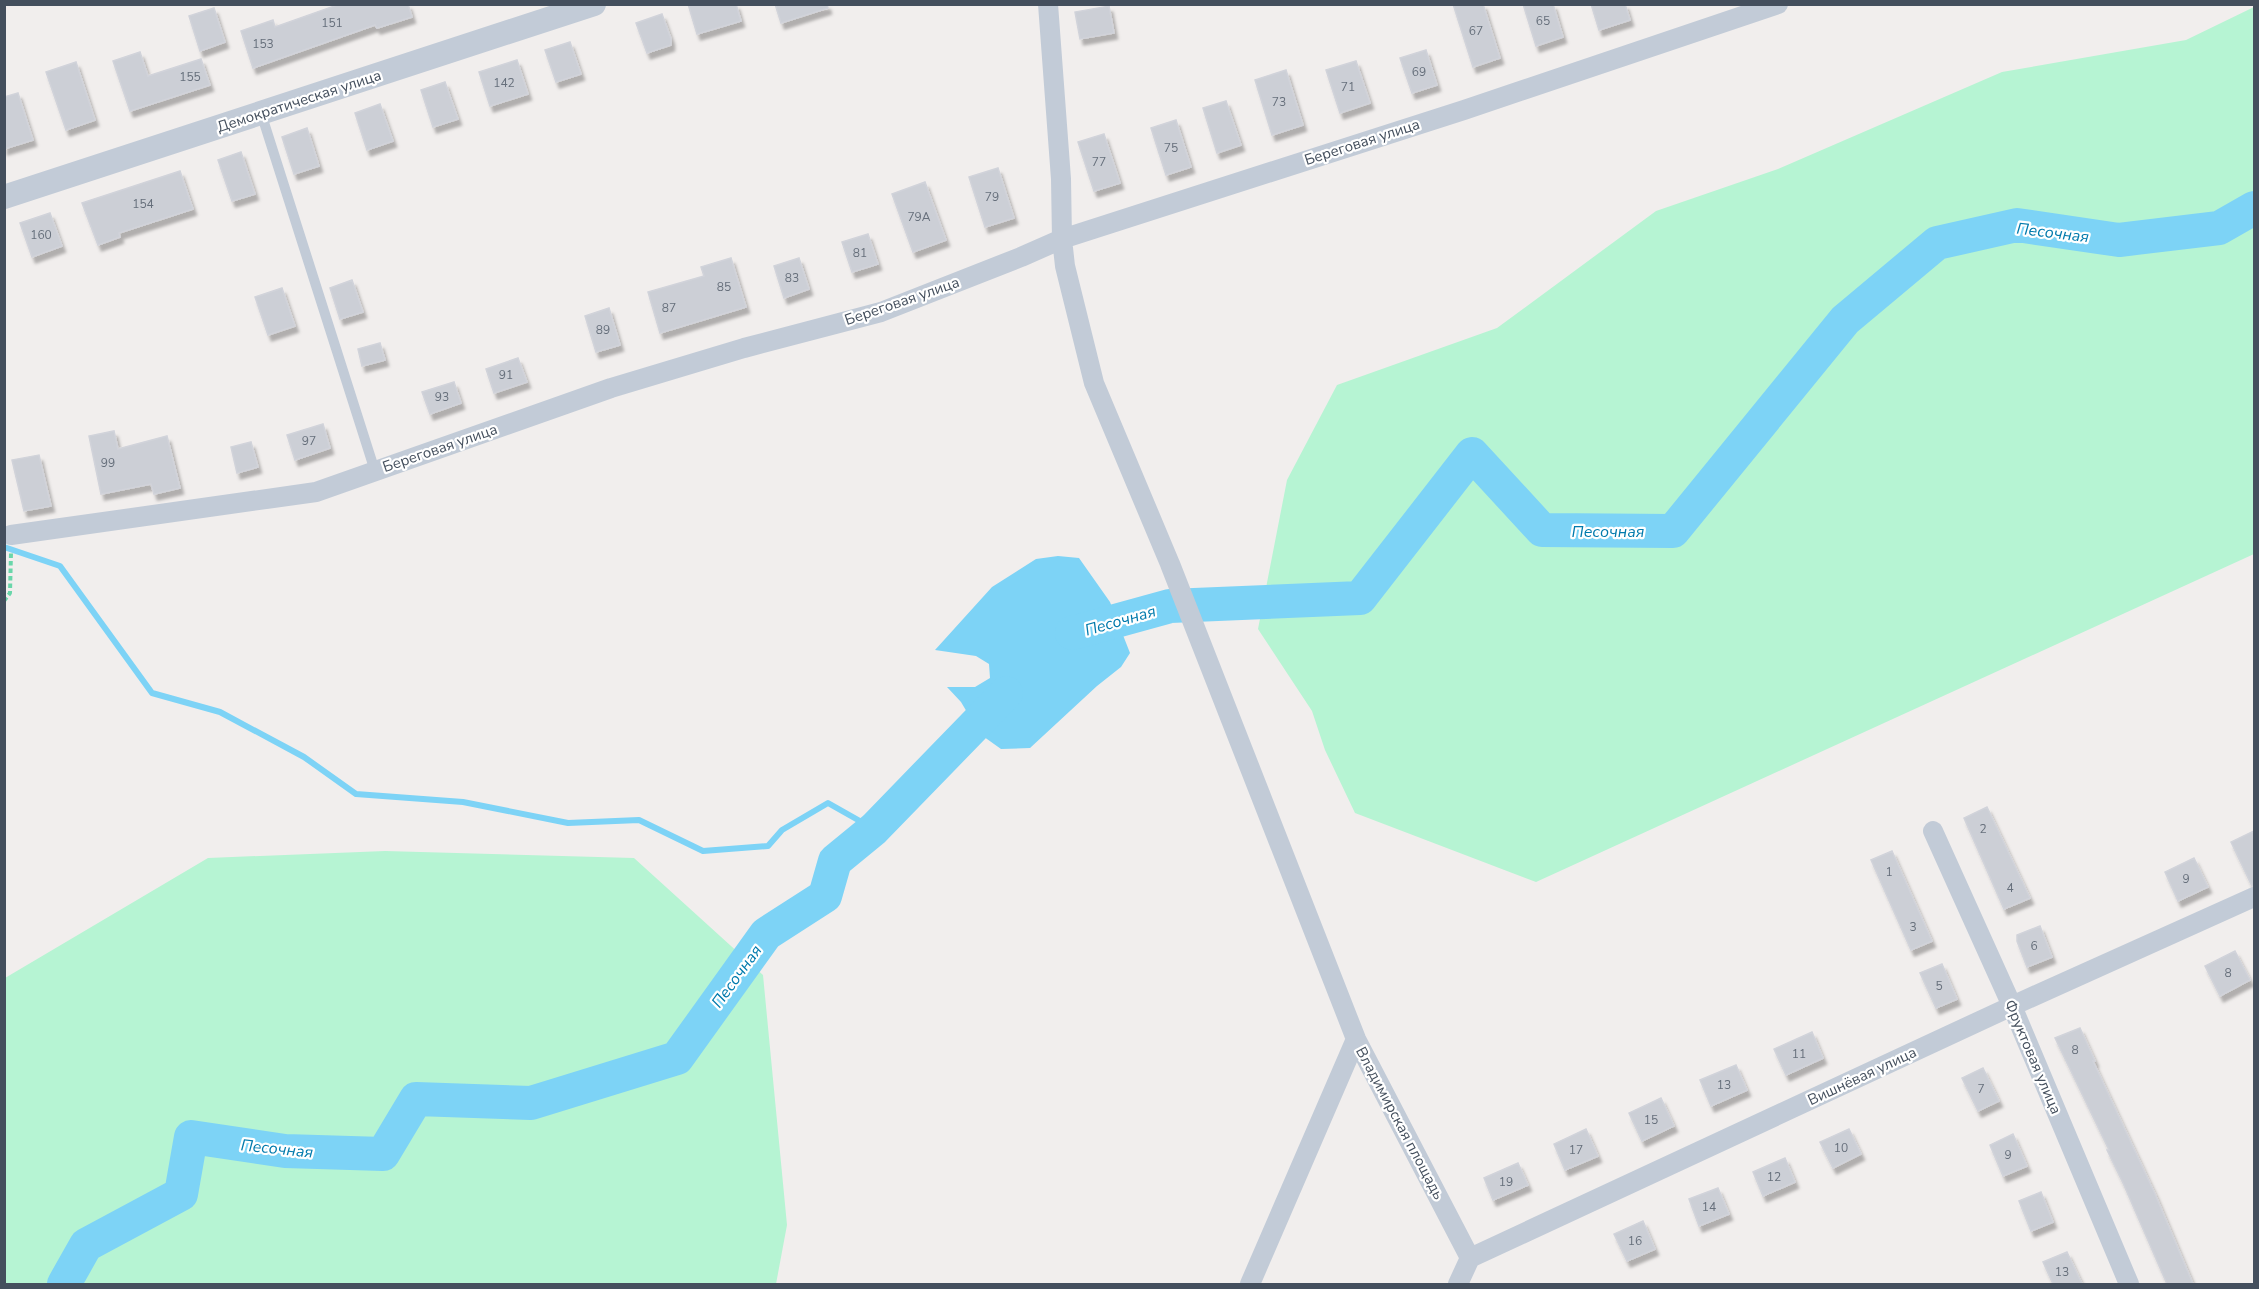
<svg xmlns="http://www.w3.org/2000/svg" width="2259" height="1289" font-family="'Nunito Sans',sans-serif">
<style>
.green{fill:#b6f4d3}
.water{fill:#7dd3f6}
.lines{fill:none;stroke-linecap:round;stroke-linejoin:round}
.stream{stroke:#7dd3f6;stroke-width:6}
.river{stroke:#7dd3f6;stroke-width:34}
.building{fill:#cccfd6;stroke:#d1d3da;stroke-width:1.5;filter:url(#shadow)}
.path{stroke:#6ad6aa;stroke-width:4;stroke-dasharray:4.5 3;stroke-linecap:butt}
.service{stroke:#c2cbd7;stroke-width:10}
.minor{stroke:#c2cbd7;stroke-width:20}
.tertiary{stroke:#c2cbd7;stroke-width:24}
.labels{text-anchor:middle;stroke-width:4.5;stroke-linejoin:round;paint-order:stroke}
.number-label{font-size:12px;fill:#666f7b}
.street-label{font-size:15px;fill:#444f5d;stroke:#fff}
.water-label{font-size:16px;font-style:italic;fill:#017aac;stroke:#fff}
</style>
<defs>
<filter id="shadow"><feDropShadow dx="3.5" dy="6" stdDeviation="1.5" flood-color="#0004"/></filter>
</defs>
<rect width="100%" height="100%" fill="#f1eeed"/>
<path class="green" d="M2254 7V554L1536 882 1355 813 1325 750 1312 711 1258 629 1287 480 1337 385 1497 328 1656 211 1778 169 2002 72 2186 40Z
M385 851 634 858 763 975 787 1225 776 1284H5V978L208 858Z"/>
<path class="water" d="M1058 556 1079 558 1110 602 1130 653 1121 667 1097 686 1030 748 1001 749 980 734 961 702 947 687H975L990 678 989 664 976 656 935 650 992 587 1036 559Z"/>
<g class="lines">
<path class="stream" d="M4 547 60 566 152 693 220 712 304 757 356 794 463 802 568 823 639 820 703 851 768 846 782 830 828 803 874 829"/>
<path class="river" d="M1072 633 1170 606 1360 598 1472 454 1542 530 1673 531 1845 320 1937 243 2017 225 2119 240 2219 228 2254 208
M64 1284 86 1245 181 1194 191 1137 285 1151 383 1154 416 1099 531 1103 677 1058 766 934 825 896 835 861 874 829 1006 693"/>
</g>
<path class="building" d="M340 4H408L412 17 377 28 375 25 253 68 241 31 273 20 275 27Z
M688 4H736L741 21 697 34Z
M775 4H827L828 8 781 23Z
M1453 4H1483L1500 58 1473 67Z
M1523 4H1553L1563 37 1536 46Z
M1591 4H1625L1630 20 1599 30Z
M1109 6 1114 33 1080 39 1075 12Z
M214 8 225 42 200 51 189 16Z
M662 14 671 39V45L647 53 636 23Z
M570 42 581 74 556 82 545 50Z
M1426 50 1437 85 1412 93 1400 58Z
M140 52 148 76 201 59 210 85 130 111 113 61Z
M517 60 528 94 490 106 479 72Z
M1356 61 1370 103 1340 113 1326 70Z
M76 62 95 120 66 130 46 72Z
M1286 70 1303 125 1272 135 1255 80Z
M445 82 458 119 433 127 421 90Z
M18 93 33 140 4 149V97Z
M1226 101 1241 145 1217 153 1203 108Z
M380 104 393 141 367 150 355 113Z
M1176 120 1191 167 1166 175 1151 128Z
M307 128 319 166 294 174 282 137Z
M1104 134 1120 183 1094 191 1078 142Z
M241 152 255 194 232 201 218 160Z
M998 168 1014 218 985 227 969 177Z
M180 171 193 209 119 233 120 237 98 245 82 203Z
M925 182 946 240 913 252 892 194Z
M50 213 62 246 32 257 20 223Z
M868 234 878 264 852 272 842 242Z
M731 258 746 307 660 333 648 292 704 276 701 267Z
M799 258 809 289 784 298 774 266Z
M352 280 363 312 340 319 330 288Z
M282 288 295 326 268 335 255 297Z
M609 308 620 345 596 352 585 316Z
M380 343 385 360 362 366 358 349Z
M518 358 527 382 494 393 486 369Z
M454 382 461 403 430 414 422 392Z
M323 424 330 448 295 460 287 435Z
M114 431 118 449 167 436 180 488 154 494 151 484 101 494 89 436Z
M251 442 258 467 237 473 231 447Z
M39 455 51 506 24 511 12 460Z
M1987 807 2030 898 2004 909 1964 818Z
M2254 831V885L2252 886 2231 842Z
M1892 851 1932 941 1911 950 1871 860Z
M2194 858 2208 887 2178 901 2165 872Z
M2040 926 2052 957 2027 967 2017 941V935Z
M2235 951 2250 980 2220 996 2205 966Z
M1942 964 1957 999 1936 1008 1920 973Z
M2080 1028 2095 1061H2093L2155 1194 2193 1284H2167L2123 1183 2107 1150H2109L2055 1038Z
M1812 1032 1823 1058 1786 1075 1774 1049Z
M1736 1065 1747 1090 1711 1106 1700 1080Z
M1983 1068 1999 1101 1978 1111 1962 1078Z
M1661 1098 1674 1126 1642 1141 1629 1113Z
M1586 1129 1598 1156 1565 1170 1554 1144Z
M1849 1129 1861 1154 1833 1168 1820 1142Z
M2013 1134 2027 1166 2003 1176 1990 1145Z
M1785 1158 1795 1182 1763 1196 1753 1172Z
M1518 1163 1528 1185 1493 1200 1484 1178Z
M1718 1188 1729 1214 1699 1226 1689 1199Z
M2041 1192 2053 1222 2031 1231 2019 1201Z
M1643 1221 1655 1249 1627 1261 1614 1234Z
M2067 1252 2082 1284H2053L2043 1262Z"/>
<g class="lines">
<path class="path" d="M4 601 10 593 11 553"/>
<path class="service" d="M261 113 375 471"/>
<path class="minor" d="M1048 4 1061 179 1062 239 1065 266 1094 383 1170 564 1356 1039 1470 1258
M11 535 316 492 611 388 744 348 881 312 1021 257 1062 239 1464 110 1778 4
M1933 831 2012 1006 2129 1284
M1470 1258 2012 1006 2254 897
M1250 1284 1356 1039
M1458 1284 1470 1258"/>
<path class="tertiary" d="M4 197 594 4"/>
</g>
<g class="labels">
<g class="number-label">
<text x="1543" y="25">65</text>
<text x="332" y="27">151</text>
<text x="1476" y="35">67</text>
<text x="263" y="48">153</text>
<text x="1419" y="76">69</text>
<text x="190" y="81">155</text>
<text x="504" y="87">142</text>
<text x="1348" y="91">71</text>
<text x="1279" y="106">73</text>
<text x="1171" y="152">75</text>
<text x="1099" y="166">77</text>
<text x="992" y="201">79</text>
<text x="143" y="208">154</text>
<text x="919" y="221">79А</text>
<text x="41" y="239">160</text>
<text x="860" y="257">81</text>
<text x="792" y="282">83</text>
<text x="724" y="291">85</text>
<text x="669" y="312">87</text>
<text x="603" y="334">89</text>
<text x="506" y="379">91</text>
<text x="442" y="401">93</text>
<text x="309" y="445">97</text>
<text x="108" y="467">99</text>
<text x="1983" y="833">2</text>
<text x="1889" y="876">1</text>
<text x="2186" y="883">9</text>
<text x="2010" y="892">4</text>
<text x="1913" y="931">3</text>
<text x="2034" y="950">6</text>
<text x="2228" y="977">8</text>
<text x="1939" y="990">5</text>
<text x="2075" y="1054">8</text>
<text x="1799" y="1058">11</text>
<text x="1724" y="1089">13</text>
<text x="1981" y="1093">7</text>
<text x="1651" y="1124">15</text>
<text x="1841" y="1152">10</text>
<text x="1576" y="1154">17</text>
<text x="2008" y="1159">9</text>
<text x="1774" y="1181">12</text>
<text x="1506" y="1186">19</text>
<text x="1709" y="1211">14</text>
<text x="1635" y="1245">16</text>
<text x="2062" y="1276">13</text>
</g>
<g class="street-label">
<text transform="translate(299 101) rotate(-18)" y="5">Демократическая улица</text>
<text transform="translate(1362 142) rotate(-18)" y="5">Береговая улица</text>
<text transform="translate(902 301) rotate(-19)" y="5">Береговая улица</text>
<text transform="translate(440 448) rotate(-19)" y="5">Береговая улица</text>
<text transform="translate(2033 1057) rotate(67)" y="5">Фруктовая улица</text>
<text transform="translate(1862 1076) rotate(-25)" y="5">Вишнёвая улица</text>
<text transform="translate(1400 1123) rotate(62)" y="5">Владимирская площадь</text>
</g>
<g class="water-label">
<text transform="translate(2053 232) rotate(7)" y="6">Песочная</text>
<text x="1608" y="537">Песочная</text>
<text transform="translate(1120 620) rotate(-16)" y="6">Песочная</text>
<text transform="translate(736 976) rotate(-54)" y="6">Песочная</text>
<text transform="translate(277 1148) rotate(6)" y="6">Песочная</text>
</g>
</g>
<rect width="2259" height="1289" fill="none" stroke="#444f5d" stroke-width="12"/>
</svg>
